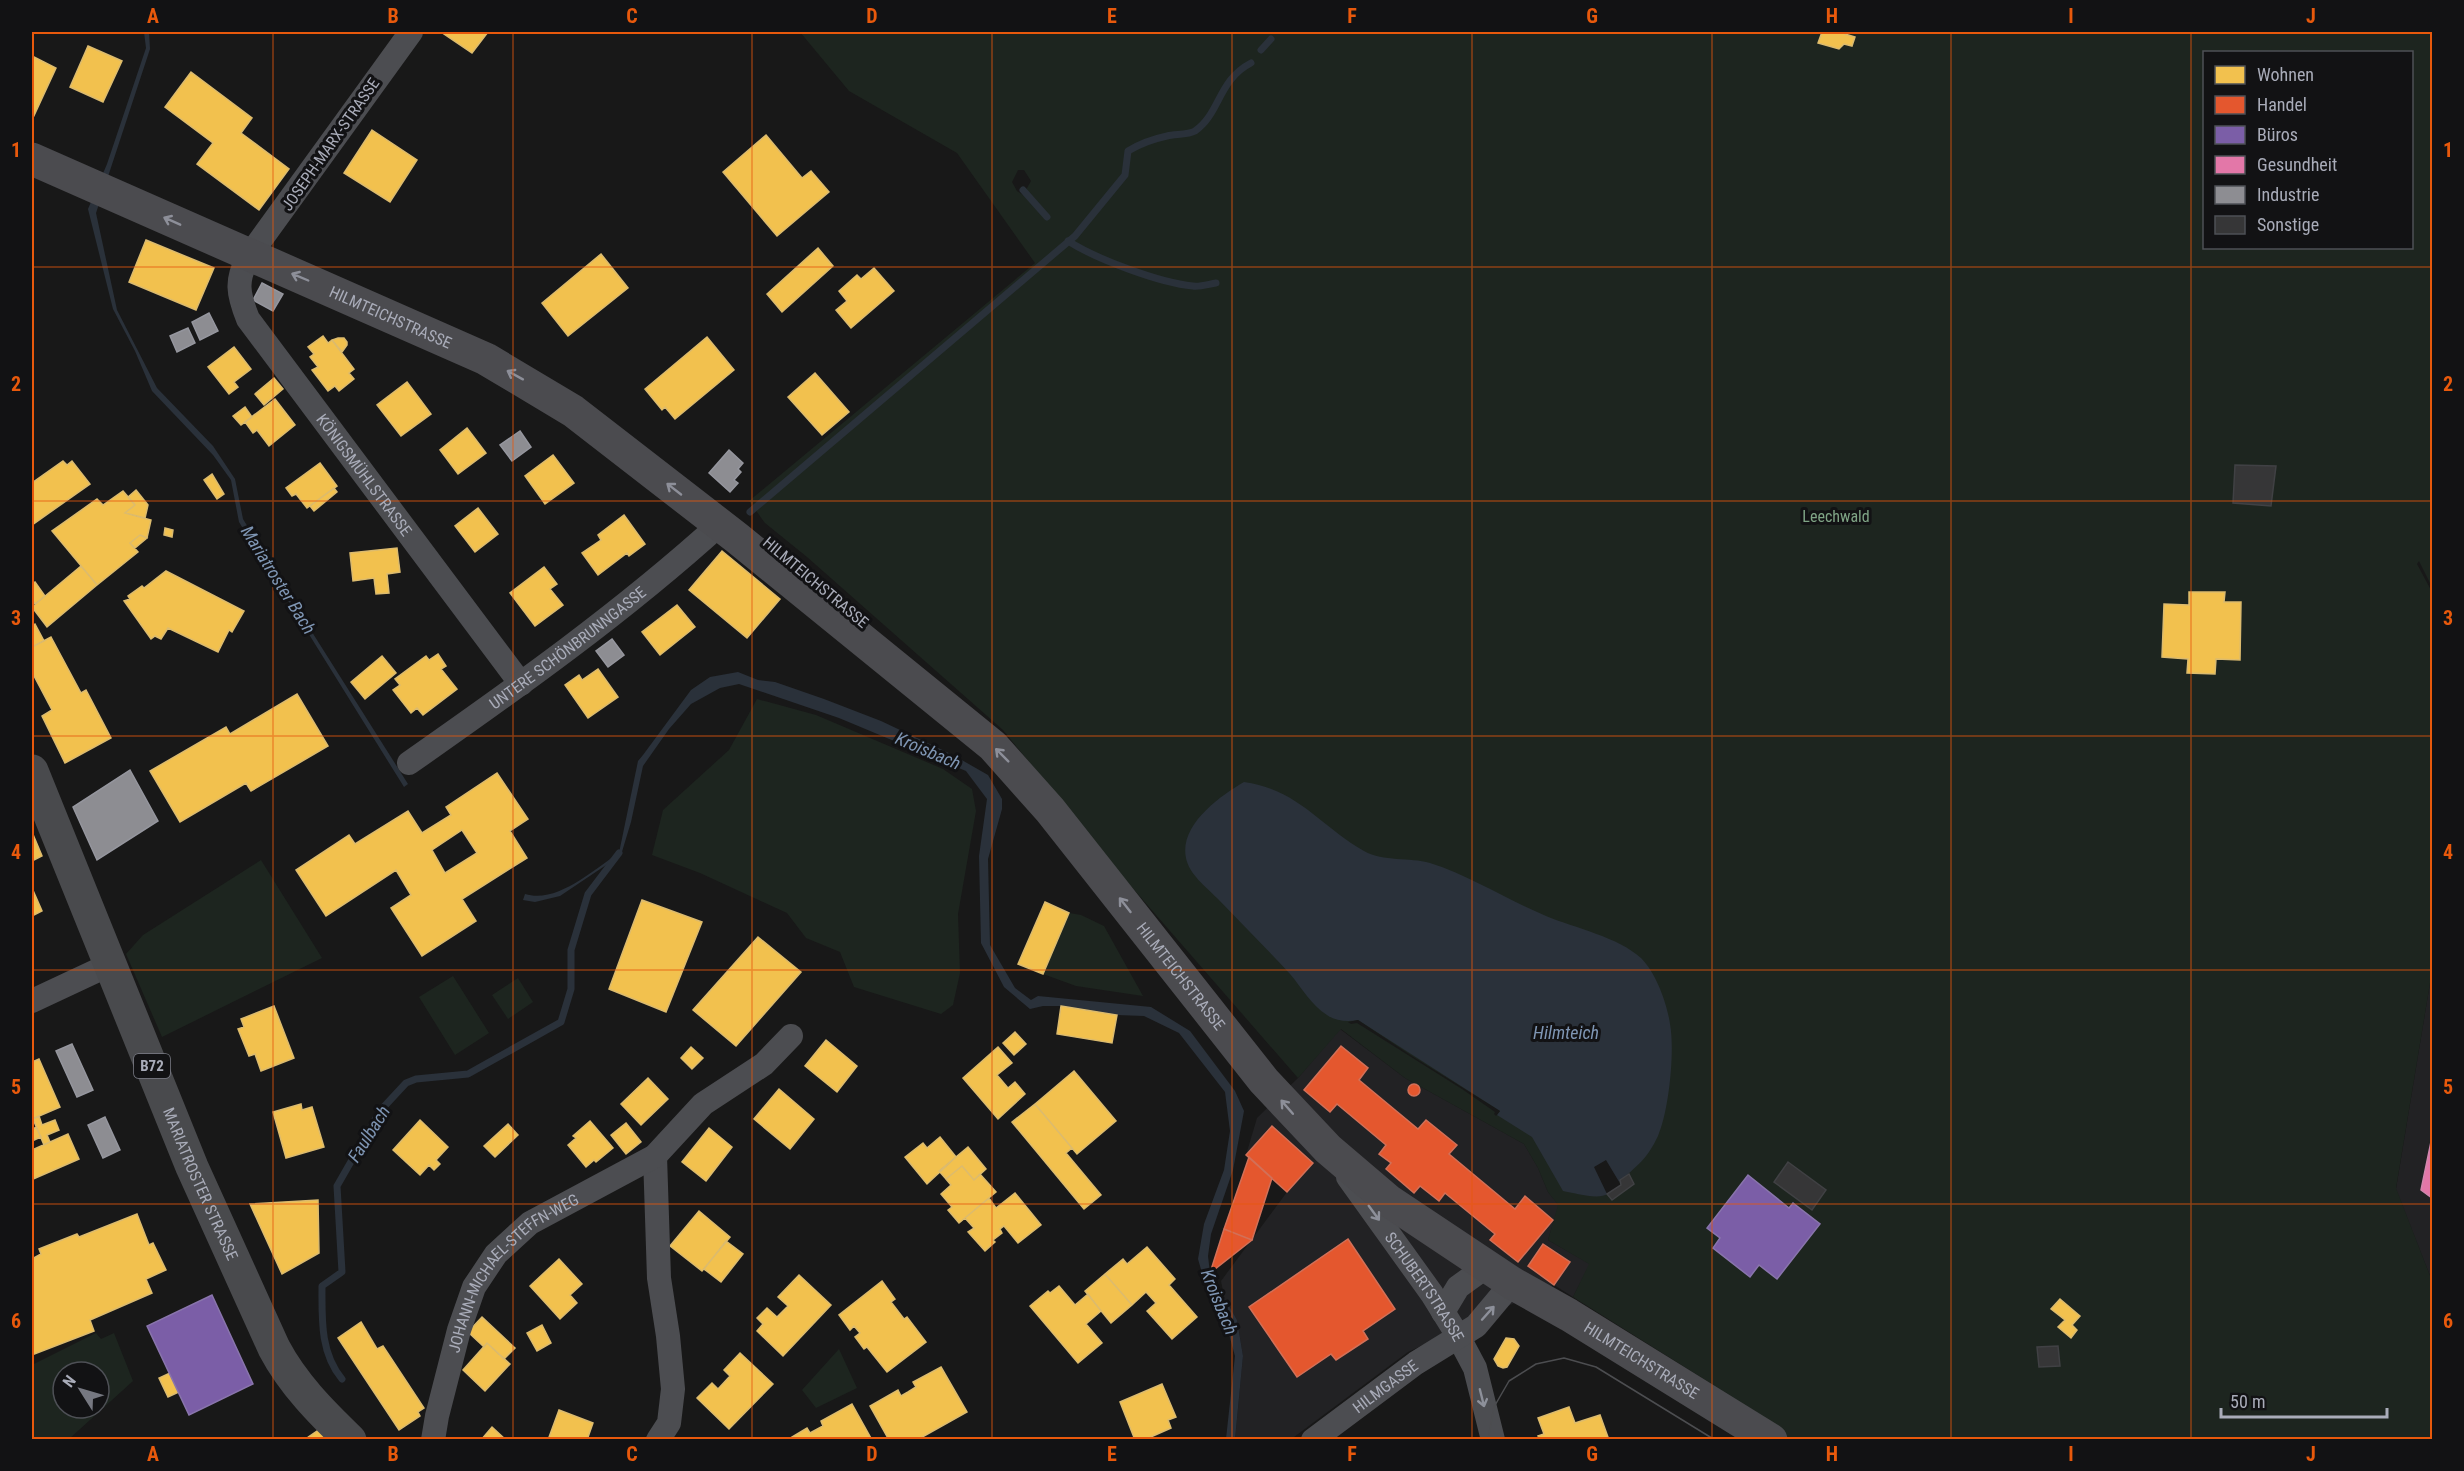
<svg xmlns="http://www.w3.org/2000/svg" width="2464" height="1471" font-family="'Roboto Condensed',sans-serif">
<style>
.built{fill:#222224}
.green{fill:#1d251f;fill-rule:evenodd}
.water{fill:#2a313a}
.pier{fill:#181818}
.homes{fill:#f2c14e;stroke:#dcbb6e;stroke-width:1.5;fill-rule:evenodd}
.shops{fill:#e4572e;stroke:#d27058;stroke-width:1.5}
.offices{fill:#7b5ea7;stroke:#8975ac;stroke-width:1.5}
.health{fill:#e377a8;stroke:#d287ad;stroke-width:1.5}
.industry{fill:#8d8d92;stroke:#95969e;stroke-width:1.5}
.lines{fill:none;stroke-linecap:round;stroke-linejoin:round}
.stream{stroke:#2a313a;stroke-width:7}
.building{fill:#363637;stroke:#404144;stroke-width:1.5}
.street{stroke:#4c4d51;stroke-width:24}
.secondary{stroke:#4b4b4f;stroke-width:33}
.primary{stroke:#494a4d;stroke-width:33}
.tram{stroke:#4c4d50;stroke-width:1.5}
.oneway{stroke:#8d8f99}
.oneway2{stroke:#8d909a}
.grid{fill:none;stroke:#e8590c;stroke-width:1.5;stroke-opacity:0.55}
.labels{text-anchor:middle;stroke-width:6;stroke-linejoin:round;paint-order:stroke}
.shield{fill:#121214;stroke:#7c7e88;stroke-width:1.5}
.shield-label{font-size:15px;font-weight:bold;fill:#a9acb9}
.street-label{font-size:16px;fill:#a9acb9;stroke:#121214}
.park-label{font-size:16px;fill:#7fa485;stroke:#121214}
.water-label{font-size:18px;font-style:italic;fill:#7f96b4;stroke:#121214}
.neatline{fill:none;stroke:#e8590c;stroke-width:2}
.grid-label{font-size:20px;text-anchor:middle;font-weight:bold;fill:#e8590c}
</style>
<rect width="100%" height="100%" fill="#181818"/>
<path class="built" d="M2432 971V1281L2396 1189Z
M1340 1029 1405 1078 1524 1144 1538 1168 1548 1192 1559 1205 1548 1240 1590 1264 1573 1297 1554 1285 1408 1352 1290 1440 1235 1439 1243 1356 1237 1320 1225 1301 1221 1281 1287 1192 1246 1155 1257 1118 1298 1078Z"/>
<path class="green" d="M800 32H2432V587L2419 561 2417 564 2432 592V971L2396 1188 2432 1281V1439H1783L1766 1418 1573 1297 1589 1264 1548 1240 1558 1205 1548 1192 1538 1168 1524 1144 1405 1078 1341 1029 1298 1078 1116 869 1003 730 807 557 765 523 749 501 1035 263 957 153 849 91ZM2204 52H2412V248H2204ZM1018 170H1024L1031 181 1023 195 1017 191 1012 182Z
M757 699 816 715 943 769 972 789 976 811 958 914 960 973 953 1005 941 1014 854 987 840 952 806 938 787 913 700 873 652 855 663 810 729 750Z
M261 860 322 958 162 1037 126 954 143 935Z
M1069 913 1081 915 1104 926 1143 996 1076 986 1043 974Z
M453 976 489 1033 455 1055 419 997Z
M518 978 533 1002 508 1019 492 995Z
M96 1333 101 1339 114 1333 133 1381 69 1439H32V1365ZM63 1372H99V1408H63Z
M839 1349 857 1388 816 1408 802 1390Z"/>
<path class="water" d="M144 32H149L150 49 96 213 117 310 157 388 213 446 235 479 243 519 293 602 408 784 404 787 239 522 231 480 213 455 152 391 135 351 113 309 88 209 107 164 146 48Z
M738 672 758 680 775 682 824 699 881 721 953 755 988 775 1002 799V809L988 859 990 945 1015 988 1031 1000 1038 996 1151 1007 1190 1031 1235 1091 1244 1111 1233 1170 1211 1234 1208 1256 1210 1273 1237 1320 1243 1356 1235 1439H1226L1235 1356 1225 1320 1207 1290 1198 1259 1204 1224 1224 1170 1230 1131 1225 1092 1179 1033 1144 1016 1117 1015 1061 1006H1043L1030 1009 1004 987 981 943 979 856 987 799 966 771 839 718 739 684 720 688 691 704 669 729 643 766 631 822 621 855 560 896 535 902 523 900 525 894C557 904 593 870 619 853L638 761 643 755 691 690 710 677Z
M1244 782C1299 790 1320 826 1364 851 1384 862 1409 857 1430 863 1471 876 1507 900 1546 916 1575 928 1618 937 1641 958 1656 973 1667 1003 1670 1024 1675 1051 1669 1111 1658 1136 1647 1159 1638 1165 1620 1181 1616 1184 1613 1191 1608 1194 1597 1200 1575 1193 1563 1191L1532 1137 1497 1115 1500 1111 1358 1020C1348 1022 1335 1021 1327 1015 1311 1005 1302 988 1290 974 1266 948 1241 923 1217 898 1206 887 1189 874 1186 858 1179 825 1220 796 1244 782Z"/>
<path class="pier" d="M1358 1020 1412 1056 1500 1111 1496 1116 1494 1114 1495 1112 1462 1089 1357 1023 1351 1024 1348 1022Z
M1606 1160 1621 1185 1607 1194 1594 1167Z"/>
<path class="homes" d="M441 32H488L472 53Z
M1822 32H1846L1845 34 1855 37 1852 46 1844 44 1839 49 1818 43Z
M88 46 122 61 103 102 70 87Z
M32 56 56 68 32 120Z
M191 72 252 118 241 133 289 169 259 210 197 164 213 143 165 107Z
M372 130 417 160 390 202 344 173Z
M766 135 802 178 811 171 829 192 777 236 723 172Z
M146 240 214 268 196 310 129 282Z
M818 248 833 266 782 312 767 294Z
M601 254 628 288 568 336 542 303Z
M874 268 894 291 851 328 836 310 847 301 839 291 857 275 861 279Z
M323 336 328 343 332 340 354 369 349 373 354 379 339 391 335 386 328 391 312 370 318 367 310 357 314 354 308 347Z
M707 337 734 370 675 419 665 407 662 410 645 389Z
M338 338H344L347 342V345L342 352 332 340Z
M234 347 251 369 234 382 238 387 229 394 208 367Z
M815 373 849 412 822 435 788 397Z
M274 378 283 389 264 405 255 394Z
M407 382 431 414 401 436 377 405Z
M275 399 295 425 269 446 257 430 253 433 245 422Z
M245 407 252 417 241 425 233 416Z
M467 428 486 453 458 474 440 450Z
M553 455 574 483 545 504 525 476Z
M63 461 67 465 72 461 90 484 32 525V483Z
M320 463 337 486 307 508 296 494 292 496 286 488Z
M212 474 224 494 217 499 204 480Z
M334 488 337 492 314 511 310 506Z
M136 490 148 505 145 518 125 513 135 505 128 497Z
M123 491 135 505 125 513 151 520 147 538 140 535 130 543 138 552 97 585 52 531 97 499 103 505Z
M478 508 498 534 475 552 455 526Z
M624 515 645 544 629 556 627 553 598 575 582 553 601 540 598 535Z
M165 528 173 530 172 537 164 535Z
M140 535 147 538 135 548 130 543Z
M397 548 400 572 387 574 389 593 376 594 374 578 353 581 350 553Z
M722 551 780 599 747 638 689 590Z
M81 566 97 585 47 627 32 607Z
M544 567 557 584 550 589 563 605 535 626 510 593Z
M166 571 244 611 232 632 229 630 218 652 168 628 161 639 155 636 151 639 124 601 130 599 128 596 142 586 144 588Z
M35 582 45 596 35 604 32 598V584Z
M2189 592H2225L2224 602H2241L2240 660 2216 659 2215 674 2187 673 2188 659 2162 657 2164 604 2189 605Z
M677 605 695 627 660 655 642 632Z
M35 624 44 641 32 647V626Z
M51 637 81 693 86 690 111 738 65 763 42 716 52 710 32 672V647Z
M438 654 446 666 441 669 457 689 423 715 417 708 411 713 393 690 400 685 395 679 426 656 429 660Z
M382 656 396 673 365 699 351 682Z
M598 669 618 697 588 718 565 685 579 675 582 680Z
M297 694 328 746 251 791 246 783 180 822 150 771 226 727 230 734Z
M497 773 528 819 510 831 527 858 462 899 476 921 422 956 391 908 411 895 396 870 326 916 296 870 349 835 355 844 408 811 422 833 451 815 446 807ZM462 830 477 853 445 873 432 850Z
M32 832 42 856 32 861Z
M32 888 42 911 32 916Z
M642 900 702 922 666 1012 609 989Z
M1045 902 1069 913 1043 974 1018 964Z
M758 937 801 972 736 1046 693 1010Z
M274 1006 294 1058 261 1071 255 1054 249 1056 238 1029 244 1027 241 1019Z
M1061 1006 1117 1015 1112 1043 1057 1034Z
M1015 1032 1026 1044 1014 1055 1003 1043Z
M826 1040 857 1066 837 1092 805 1066Z
M691 1047 703 1058 692 1069 681 1058Z
M998 1047 1012 1063 997 1075 1008 1088 1015 1082 1025 1094 998 1119 963 1078Z
M39 1059 60 1107 32 1119V1062Z
M1074 1071 1116 1121 1077 1154 1035 1104Z
M648 1078 668 1099 641 1125 621 1104Z
M779 1089 814 1119 790 1149 754 1119Z
M301 1104 302 1110 312 1107 324 1147 286 1158 273 1112Z
M1035 1104 1072 1148 1066 1153 1101 1195 1084 1209 1012 1122Z
M39 1116 42 1125 55 1120 59 1130 47 1135 50 1142 44 1145 33 1119Z
M420 1120 448 1147 436 1160 440 1164 434 1170 429 1165 420 1175 393 1150Z
M590 1121 613 1148 596 1162 594 1160 586 1167 568 1145 576 1138 573 1136Z
M626 1123 641 1142 626 1154 611 1135Z
M508 1124 518 1135 495 1157 484 1146Z
M36 1127 41 1137 32 1141V1130Z
M709 1128 732 1147 706 1181 682 1162Z
M68 1134 79 1159 33 1179 32 1150Z
M940 1137 956 1157 927 1184 905 1157 923 1143 927 1148Z
M968 1147 986 1169 974 1180 962 1166 946 1179 939 1171Z
M962 1166 974 1180 980 1174 996 1192 959 1223 948 1210 952 1207 941 1194 951 1185 946 1179Z
M1015 1193 1041 1225 1018 1243 1004 1226 1000 1229 1002 1233 993 1240 995 1242 985 1251 968 1232 974 1228 965 1218 989 1198 996 1208Z
M318 1200 319 1253 282 1274 250 1204Z
M699 1211 730 1237 702 1271 670 1246Z
M137 1214 149 1245 153 1243 166 1270 146 1279 152 1293 90 1320 94 1331 32 1355V1259L41 1254 39 1249 77 1234 79 1237Z
M726 1241 743 1254 721 1282 704 1269Z
M1147 1247 1175 1279 1169 1285 1197 1317 1172 1339 1147 1311 1156 1303 1146 1292 1132 1305 1105 1274 1123 1259 1127 1264Z
M559 1259 582 1284 570 1295 577 1303 560 1319 530 1286Z
M1105 1274 1132 1305 1111 1323 1085 1291Z
M799 1275 831 1305 783 1356 757 1331 763 1324 757 1318 767 1308 777 1317 788 1306 778 1297Z
M882 1281 895 1299 891 1302 904 1319 907 1317 926 1342 887 1372 867 1347 864 1349 855 1337 860 1333 854 1326 850 1330 839 1315Z
M1059 1286 1075 1305 1088 1294 1101 1311 1086 1324 1102 1343 1078 1363 1030 1306 1048 1291 1050 1293Z
M2060 1299 2080 1316 2072 1325 2077 1330 2071 1338 2058 1327 2065 1320 2051 1309Z
M482 1317 515 1348 504 1359 487 1343 484 1347 468 1332Z
M361 1322 377 1349 383 1346 424 1408 418 1412 420 1416 399 1430 338 1338Z
M542 1325 551 1343 537 1351 527 1333Z
M1506 1338 1514 1339 1519 1346 1507 1367 1503 1368 1498 1366 1494 1359Z
M487 1343 510 1364 485 1391 463 1370Z
M740 1353 773 1384 729 1429 697 1398 712 1383 718 1389 730 1376 724 1370Z
M941 1367 967 1412 917 1440H889L870 1406 898 1390 901 1396 908 1392 916 1387 913 1382Z
M170 1373 179 1392 168 1397 159 1378Z
M1162 1384 1176 1417 1168 1420 1171 1428 1144 1440H1135L1120 1402Z
M852 1404 872 1440H787L807 1428 810 1433 823 1426 821 1421Z
M1569 1407 1575 1423 1600 1415 1609 1440H1540L1538 1436 1544 1434 1538 1418Z
M559 1410 593 1423 587 1440H548Z
M492 1427 506 1440H481Z
M320 1429 329 1440H304Z"/>
<path class="shops" d="M1341 1046 1368 1068 1359 1080 1418 1129 1426 1120 1457 1145 1449 1154 1515 1209 1525 1196 1553 1220 1518 1262 1490 1240 1495 1234 1445 1193 1439 1201 1420 1186 1414 1193 1386 1169 1391 1163 1379 1154 1386 1145 1337 1104 1330 1112 1304 1090Z
M1408 1090a6 6 0 1 1 12 0a6 6 0 1 1-12 0Z
M1272 1126 1313 1163 1287 1192 1246 1155Z
M1249 1157 1272 1178 1252 1240 1224 1229Z
M1224 1229 1252 1240 1210 1273Z
M1348 1239 1395 1309 1363 1331 1368 1339 1336 1360 1331 1354 1297 1377 1249 1307Z
M1543 1244 1570 1262 1554 1285 1528 1266Z"/>
<path class="offices" d="M1748 1175 1789 1208 1793 1203 1820 1224 1777 1279 1759 1265 1750 1277 1713 1248 1720 1238 1707 1228Z
M212 1295 253 1384 189 1415 147 1326Z"/>
<path class="health" d="M2432 1137V1198L2421 1190Z"/>
<path class="industry" d="M262 283 283 294 273 311 253 300Z
M209 313 218 331 200 340 192 322Z
M188 328 195 343 177 352 170 336Z
M520 431 531 447 512 461 500 445Z
M729 450 743 463 738 469 741 472 734 480 738 483 730 492 709 473Z
M612 639 624 655 608 667 596 651Z
M130 770 158 821 97 860 73 807Z
M72 1044 93 1090 77 1097 56 1051Z
M105 1117 120 1150 103 1158 88 1125Z"/>
<g class="lines">
<path class="stream" d="M1261 50 1271 39
M1023 190 1047 217
M1068 241C1096 259 1160 283 1193 286 1200 287 1209 284 1216 283
M750 512 1075 236 1125 175 1128 151C1141 143 1153 139 1167 136 1175 134 1188 135 1195 131 1220 114 1218 80 1251 63
M342 1379C320 1353 322 1318 322 1286L342 1272 337 1186 380 1111 406 1083 416 1079 468 1074 561 1022 571 989V950L588 894 619 853"/>
</g>
<path class="building" d="M2235 465 2276 466 2271 506 2233 503Z
M1788 1162 1826 1190 1812 1210 1774 1182Z
M1629 1174 1634 1184 1612 1200 1607 1194 1621 1185 1620 1180Z
M2058 1346 2060 1366 2039 1367 2037 1347Z"/>
<g class="lines">
<g class="street">
<path id="s1" d="M411 32 249 256C235 280 238 294 248 319L521 684"/>
<path id="s2" d="M409 763C516 688 623 612 720 524"/>
<path d="M32 1001 111 964"/>
<path d="M655 1156 659 1278 668 1336 673 1389 669 1423 658 1440"/>
<path id="s3" d="M1348 1177 1432 1294 1458 1336 1475 1368 1493 1440"/>
<path d="M1443 1312 1458 1287 1487 1266"/>
<path id="s4" d="M433 1440 437 1416 459 1330 474 1287 496 1254 530 1223 655 1156 703 1104 764 1064 791 1036"/>
<path id="s5" d="M1313 1440 1416 1363 1476 1326 1512 1283"/>
</g>
<path class="secondary" id="s6" d="M32 159 486 359 573 411 737 538 993 746 1050 810 1264 1081 1328 1149 1389 1201 1512 1283 1569 1315 1771 1440"/>
<path class="primary" id="s7" d="M32 771 192 1167 274 1348C293 1384 321 1412 350 1440"/>
<path class="tram" d="M1488 1440 1494 1407 1509 1381 1536 1364 1564 1358 1596 1367 1715 1440"/>
</g>
<defs><path id="oneway-shaft" d="M-6 0H5M1.5-3L5.5 0L1.5 3" fill="none" stroke-width="1.6" stroke-linecap="round" stroke-linejoin="round" transform="scale(1.5)"/></defs>
<g class="oneway">
<use href="#oneway-shaft" transform="translate(172 221) rotate(-156)"/>
<use href="#oneway-shaft" transform="translate(300 277) rotate(-157)"/>
<use href="#oneway-shaft" transform="translate(515 375) rotate(-151)"/>
<use href="#oneway-shaft" transform="translate(674 489) rotate(-142)"/>
<use href="#oneway-shaft" transform="translate(1002 755) rotate(-135)"/>
<use href="#oneway-shaft" transform="translate(1125 905) rotate(-128)"/>
<use href="#oneway-shaft" transform="translate(1287 1107) rotate(-131)"/>
</g>
<g class="oneway2">
<use href="#oneway-shaft" transform="translate(1374 1213) rotate(54)"/>
<use href="#oneway-shaft" transform="translate(1488 1313) rotate(-48)"/>
<use href="#oneway-shaft" transform="translate(1482 1398) rotate(76)"/>
</g>
<path class="grid" d="M273 32V1440M513 32V1440M752 32V1440M992 32V1440M1232 32V1440M1472 32V1440M1712 32V1440M1951 32V1440M2191 32V1440M32 267H2432M32 501H2432M32 736H2432M32 970H2432M32 1204H2432"/>
<g class="labels">
<rect class="shield" x="134" y="1054" width="36" height="24" rx="4.5"/>
<g class="shield-label">
<text x="152" y="1071">B72</text>
</g>
<g class="street-label">
<text transform="translate(330 144) rotate(-55)" y="6">JOSEPH-MARX-STRASSE</text>
<text dy="6" stroke="none"><textPath href="#s6" startOffset="392">HILMTEICHSTRASSE</textPath></text>
<text dy="6" stroke="none"><textPath href="#s1" startOffset="537">KÖNIGSMÜHLSTRASSE</textPath></text>
<text transform="translate(816 582) rotate(40)" y="6">HILMTEICHSTRASSE</text>
<text dy="6" stroke="none"><textPath href="#s2" startOffset="196">UNTERE SCHÖNBRUNNGASSE</textPath></text>
<text dy="6" stroke="none"><textPath href="#s6" startOffset="1432">HILMTEICHSTRASSE</textPath></text>
<text dy="6" stroke="none"><textPath href="#s7" startOffset="446">MARIATROSTER STRASSE</textPath></text>
<text dy="6" stroke="none"><textPath href="#s4" startOffset="194">JOHANN-MICHAEL-STEFFN-WEG</textPath></text>
<text dy="6" stroke="none"><textPath href="#s3" startOffset="134">SCHUBERTSTRASSE</textPath></text>
<text dy="6" stroke="none"><textPath href="#s6" startOffset="2038">HILMTEICHSTRASSE</textPath></text>
<text dy="6" stroke="none"><textPath href="#s5" startOffset="90">HILMGASSE</textPath></text>
</g>
<g class="park-label">
<text x="1836" y="522">Leechwald</text>
</g>
<g class="water-label">
<text transform="translate(278 580) rotate(58)" y="6">Mariatroster Bach</text>
<text transform="translate(928 751) rotate(23)" y="6">Kroisbach</text>
<text x="1566" y="1039">Hilmteich</text>
<text transform="translate(369 1134) rotate(-58)" y="6">Faulbach</text>
<text transform="translate(1219 1302) rotate(68)" y="6">Kroisbach</text>
</g>
</g>
<rect width="2464" height="1471" fill="none" stroke="#121214" stroke-width="66"/>
<rect x="2203" y="51" width="210" height="198" fill="#121214" stroke="#4e5056" stroke-width="1.5"/>
<rect x="2215" y="66" width="30" height="18" fill="#f2c14e" stroke="#4e5056" stroke-width="1.5"/>
<text x="2257" y="81" font-size="18" fill="#a9acb9">Wohnen</text>
<rect x="2215" y="96" width="30" height="18" fill="#e4572e" stroke="#4e5056" stroke-width="1.5"/>
<text x="2257" y="111" font-size="18" fill="#a9acb9">Handel</text>
<rect x="2215" y="126" width="30" height="18" fill="#7b5ea7" stroke="#4e5056" stroke-width="1.5"/>
<text x="2257" y="141" font-size="18" fill="#a9acb9">Büros</text>
<rect x="2215" y="156" width="30" height="18" fill="#e377a8" stroke="#4e5056" stroke-width="1.5"/>
<text x="2257" y="171" font-size="18" fill="#a9acb9">Gesundheit</text>
<rect x="2215" y="186" width="30" height="18" fill="#8d8d92" stroke="#4e5056" stroke-width="1.5"/>
<text x="2257" y="201" font-size="18" fill="#a9acb9">Industrie</text>
<rect x="2215" y="216" width="30" height="18" fill="#363637" stroke="#4e5056" stroke-width="1.5"/>
<text x="2257" y="231" font-size="18" fill="#a9acb9">Sonstige</text>
<g transform="translate(81 1390) rotate(307)"><circle r="28" fill="#121214" stroke="#4e5056" stroke-width="1.5"/>
<path d="M0-4.5L10 22L0 15L-10 22Z" fill="#767881"/>
<text y="-9" font-size="16" font-weight="bold" text-anchor="middle" fill="#a9acb9">N</text>
</g>
<path d="M2221 1408v9h166v-9" fill="none" stroke="#a9acb9" stroke-width="3"/>
<text x="2230" y="1408" font-size="18" fill="#a9acb9" stroke="#121214" stroke-width="4.5" paint-order="stroke">50 m</text>
<rect x="33" y="33" width="2398" height="1405" class="neatline"/>
<g class="grid-label">
<text x="153" y="23">A</text>
<text x="393" y="23">B</text>
<text x="632" y="23">C</text>
<text x="872" y="23">D</text>
<text x="1112" y="23">E</text>
<text x="1352" y="23">F</text>
<text x="1592" y="23">G</text>
<text x="1832" y="23">H</text>
<text x="2071" y="23">I</text>
<text x="2311" y="23">J</text>
<text x="16" y="157">1</text>
<text x="2448" y="157">1</text>
<text x="16" y="391">2</text>
<text x="2448" y="391">2</text>
<text x="16" y="625">3</text>
<text x="2448" y="625">3</text>
<text x="16" y="859">4</text>
<text x="2448" y="859">4</text>
<text x="16" y="1094">5</text>
<text x="2448" y="1094">5</text>
<text x="16" y="1328">6</text>
<text x="2448" y="1328">6</text>
<text x="153" y="1461">A</text>
<text x="393" y="1461">B</text>
<text x="632" y="1461">C</text>
<text x="872" y="1461">D</text>
<text x="1112" y="1461">E</text>
<text x="1352" y="1461">F</text>
<text x="1592" y="1461">G</text>
<text x="1832" y="1461">H</text>
<text x="2071" y="1461">I</text>
<text x="2311" y="1461">J</text>
</g>
</svg>
